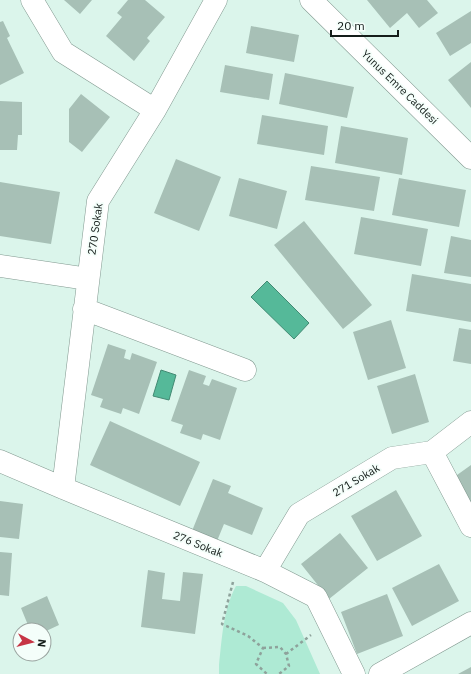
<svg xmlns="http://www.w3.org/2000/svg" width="471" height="674" font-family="'IBM Plex Sans',sans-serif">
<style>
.green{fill:#aeead4}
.water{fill:#55b999;stroke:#428a73}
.building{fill:#a7c0b6}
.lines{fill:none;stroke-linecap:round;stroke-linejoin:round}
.street-casing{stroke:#829990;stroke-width:23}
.secondary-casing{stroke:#829990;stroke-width:23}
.path{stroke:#8ea29b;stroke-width:2.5;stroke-dasharray:3 3;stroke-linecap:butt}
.street{stroke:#fff;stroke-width:22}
.secondary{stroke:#fff;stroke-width:22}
.labels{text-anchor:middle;stroke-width:3.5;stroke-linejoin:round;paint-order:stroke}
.street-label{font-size:11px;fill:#141d1a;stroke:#f4fefa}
</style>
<rect width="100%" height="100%" fill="#dbf5eb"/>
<path class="green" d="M236 586H246L283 603 296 620 320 674H219V665C222 639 223 610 236 586Z"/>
<path class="water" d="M267 281 309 323 294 339 251 297Z
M161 370 176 375 169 400 153 396Z"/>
<path class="building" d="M64 0H92L80 14Z
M128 0H145L165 17 147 38 150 41 134 61 106 36 122 17 117 13Z
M367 0H427L438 13 419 28 407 13 390 28Z
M471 11V43L450 56 436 33Z
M3 21 10 36 7 38 24 73 0 85V22Z
M251 26 299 35 294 62 246 53Z
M471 62V108L448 80Z
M225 65 273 74 269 100 220 92Z
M285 73 354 87 347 118 279 104Z
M81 94 110 117 82 152 69 142V109Z
M0 101 22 102V135H18L17 150H0Z
M262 115 328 126 324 155 257 144Z
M341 126 408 138 402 175 335 163Z
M176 159 221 177 199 231 154 213Z
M311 166 380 177 374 211 305 200Z
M239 178 287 191 277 229 229 216Z
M399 178 466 190 459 227 392 215Z
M0 182 60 192 51 244 0 236Z
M361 217 428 229 421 266 354 254Z
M304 221 372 305 343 329 274 245Z
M451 236 471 240V277L444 273Z
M412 274 471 284V322L406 311Z
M391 320 406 368 368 380 353 332Z
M459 328 471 330V364L453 361Z
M108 344 126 350 124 358 130 360 132 353 157 362 139 414 123 408 121 414 100 407 103 399 91 395Z
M189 370 206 376 203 384 209 386 212 379 237 388 220 440 203 434 201 440 180 433 183 425 171 421Z
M415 374 429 422 392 434 377 386Z
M110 421 200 462 180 506 90 465Z
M471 465V512L450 480Z
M213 479 231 486 228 493 263 508 252 535 224 524 217 541 192 531Z
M396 490 422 536 377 561 351 516Z
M0 501 23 504 19 539 0 537Z
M340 533 368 568 329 599 301 564Z
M0 552 12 553 9 596 0 595Z
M439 564 459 601 412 626 392 588Z
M148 570 165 573 162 599 180 601 183 572 203 574 195 634 141 627Z
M387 594 403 636 357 654 341 612Z
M47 596 59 625 44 632V630H30L21 608Z
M471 667V674H458Z"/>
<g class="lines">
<g class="street-casing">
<path id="street" d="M32 0 63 52 155 110
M0 266 88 279
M84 309 245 370
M432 452 471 526
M0 461 63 488 265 571 316 597 354 674
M63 488 98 201 155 110 216 0
M265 571 299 514 392 458 432 452 471 422
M380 674 471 623"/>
</g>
<g class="secondary-casing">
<path id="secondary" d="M311 0 471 158"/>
</g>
<path class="path" d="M233 582 222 624 248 636 263 648 256 664 267 674
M263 648 280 647 286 654 289 666 279 674
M286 654 311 635"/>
<use href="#street" class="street"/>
<use href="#secondary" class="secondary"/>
</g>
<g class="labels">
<g class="street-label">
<text transform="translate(400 87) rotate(44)" y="4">Yunus Emre Caddesi</text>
<text transform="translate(95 229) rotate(-82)" y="4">270 Sokak</text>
<text transform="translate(356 480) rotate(-31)" y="4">271 Sokak</text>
<text transform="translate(198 544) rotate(22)" y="4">276 Sokak</text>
</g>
</g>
<g transform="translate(32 642) rotate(97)"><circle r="19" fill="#f4fefa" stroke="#9aa4a0"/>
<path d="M0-3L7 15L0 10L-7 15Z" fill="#c63545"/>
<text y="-6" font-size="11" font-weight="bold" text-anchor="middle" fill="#141d1a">N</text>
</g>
<path d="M331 30v6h67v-6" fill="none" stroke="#141d1a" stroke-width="2"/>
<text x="337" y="30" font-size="12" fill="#141d1a" stroke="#f4fefa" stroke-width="3" paint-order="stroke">20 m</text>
</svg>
